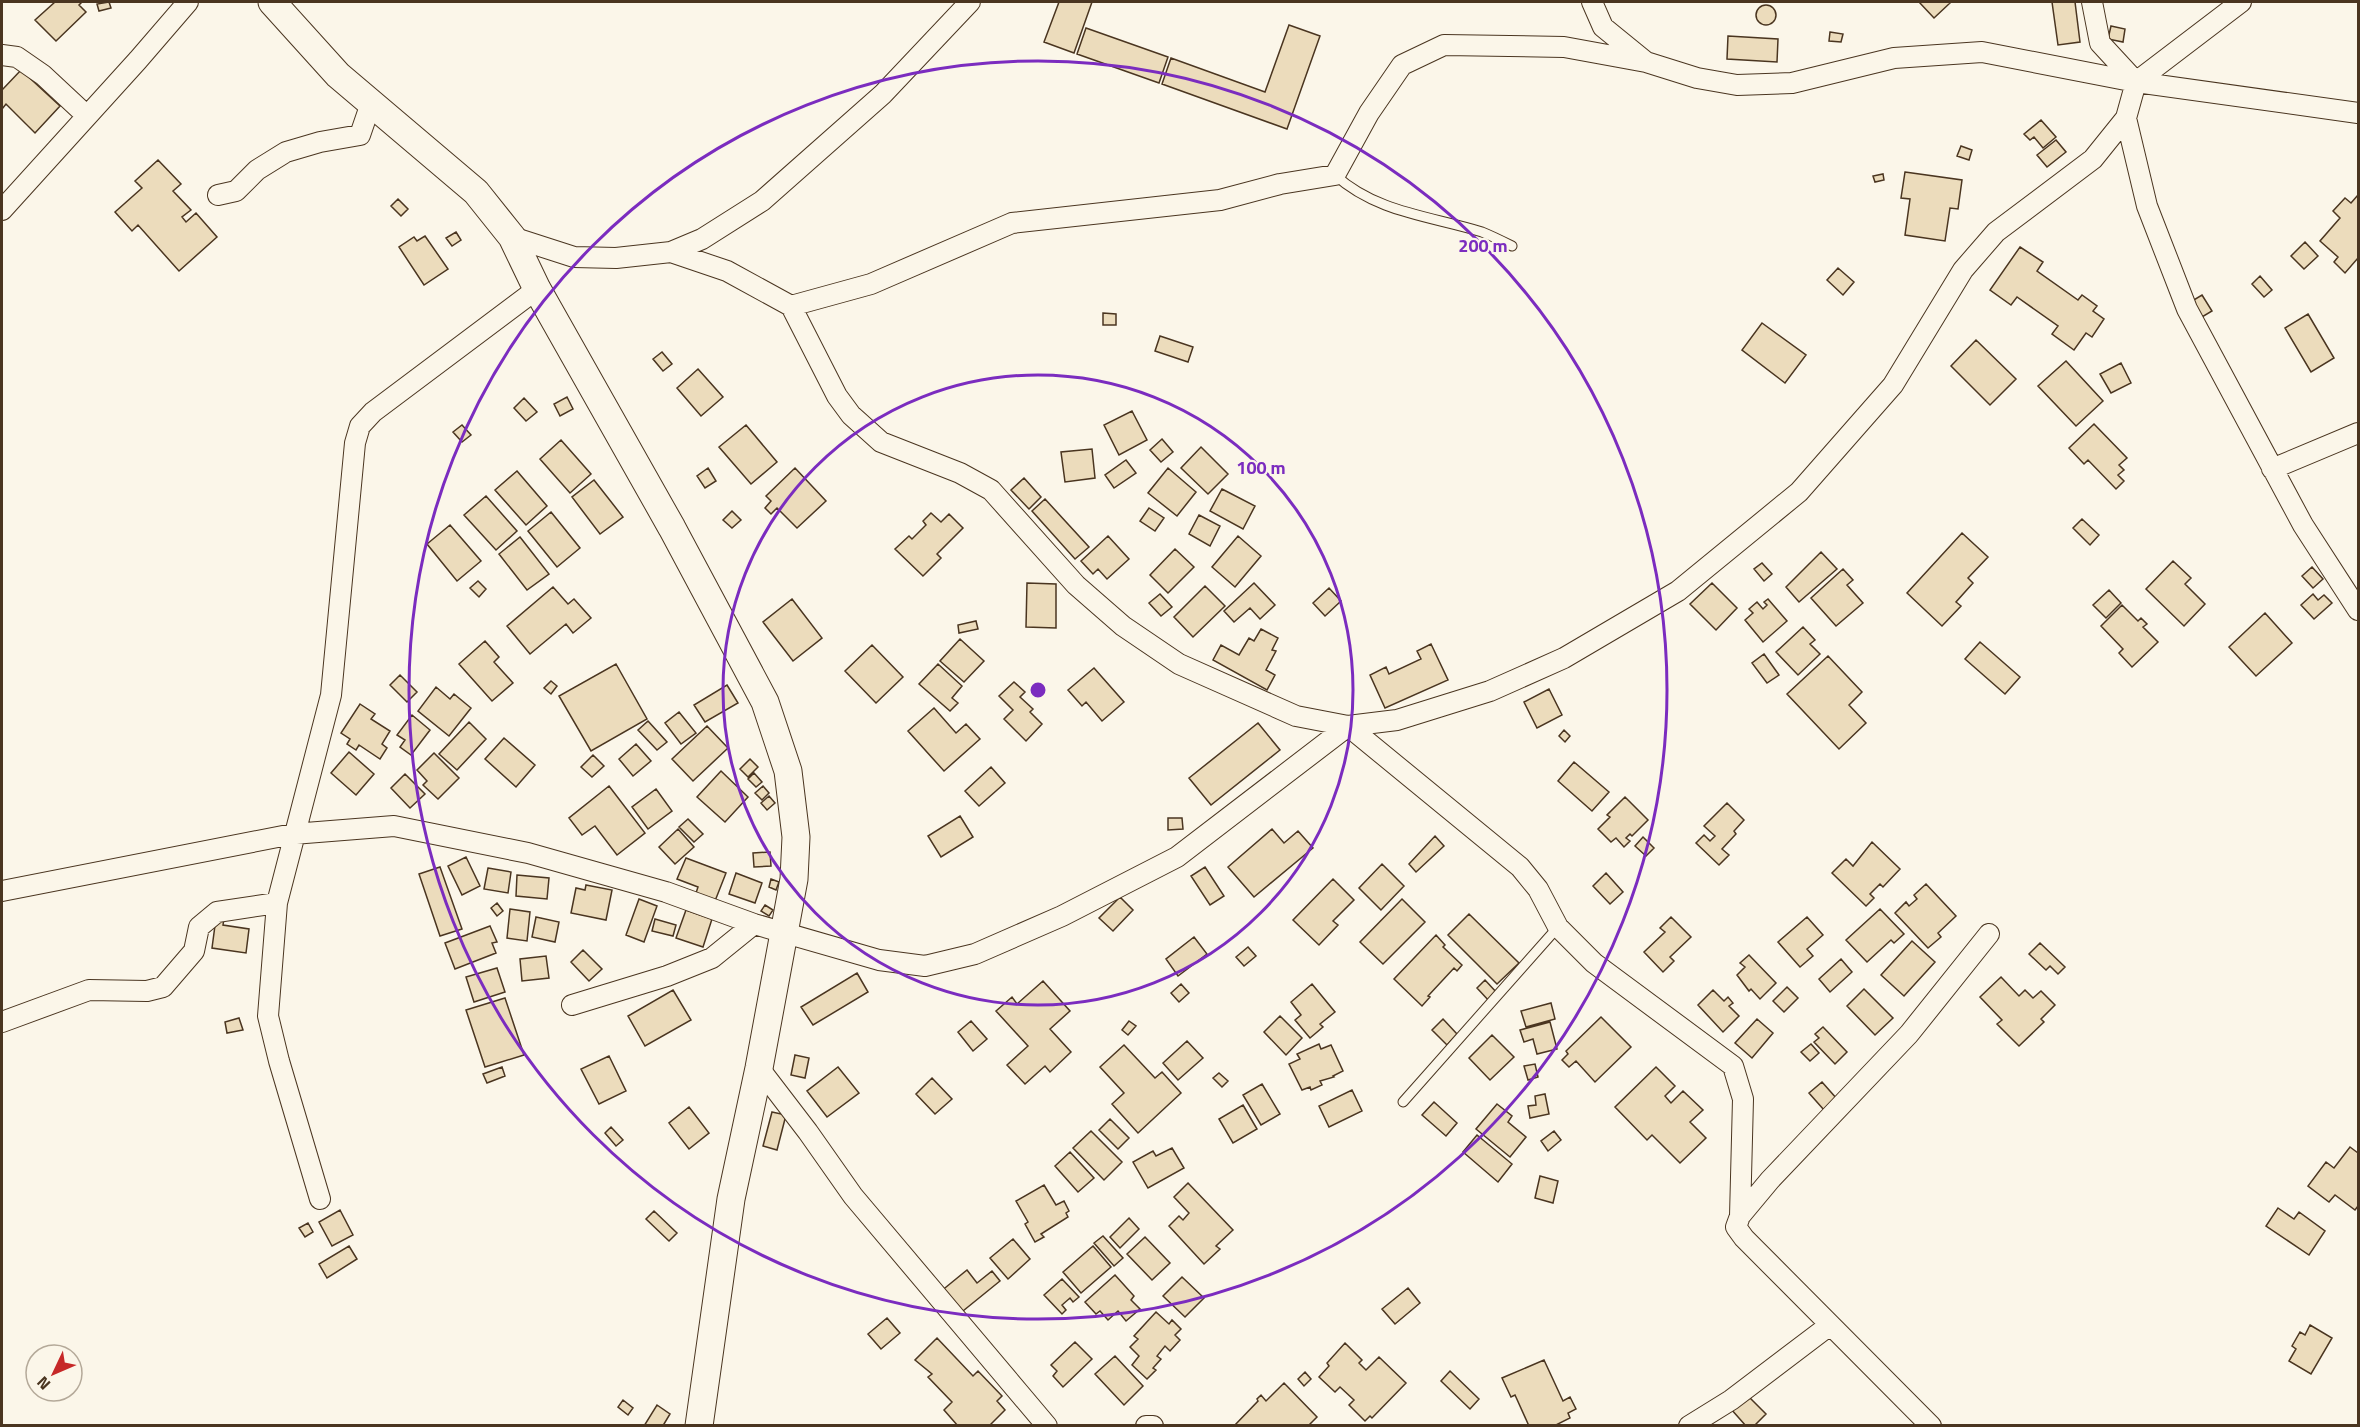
<svg xmlns="http://www.w3.org/2000/svg" width="2360" height="1427" font-family="'Titillium Web',sans-serif">
<rect width="100%" height="100%" fill="#fbf6e9"/>
<path fill="#ecdcbc" stroke="#4a3520" stroke-width="1.5" d="M55,2h27l-3,3 7,7 -30,29 -21,-21z
M109,2l2,6 -12,3 -2,-7z
M1059,2h33l-18,51 -30,-11z
M1919,2h29l2,1 -16,15z
M2052,2h23l5,40 -22,3z
M1756 15a10 10 0 1 1 20 0a10 10 0 1 1-20 0Z
M1289,25l31,11 -33,93 -125,-45 9,-26 94,34z
M2111,26l14,3 -2,13 -15,-3z
M1086,28l82,29 -9,26 -82,-29z
M1830,32l13,2 -2,8 -12,-1z
M1728,36l50,3 -1,23 -50,-3z
M21,70l39,36 -25,27 -29,-29 -4,5v-19z
M2041,120l15,17 -13,11 -9,-11 -4,3 -6,-6z
M2056,140l10,12 -19,15 -10,-12z
M1961,146l11,4 -3,10 -12,-4z
M158,160l23,24 -8,7 18,19 -9,7 4,5 10,-9 21,24 -38,34 -41,-46 -6,6 -17,-19 27,-24 -7,-7z
M1905,172l57,8 -4,29 -8,-1 -5,33 -40,-6 5,-36 -9,-1z
M1883,174l1,6 -9,2 -2,-6z
M2358,195v63l-13,15 -11,-11 4,-5 -18,-16 20,-23 -7,-7 12,-13 6,5z
M398,199l10,10 -7,7 -10,-10z
M456,232l5,8 -9,6 -6,-8z
M425,236l23,33 -24,16 -25,-38 15,-10 3,4z
M2305,242l13,14 -14,13 -13,-13z
M2020,247l23,15 -6,9 41,29 4,-5 15,11 -4,5 11,8 -12,18 -6,-4 -12,17 -22,-16 6,-8 -41,-29 -6,8 -21,-15z
M1838,268l16,14 -11,13 -16,-15z
M2260,276l12,14 -8,7 -12,-13z
M2202,295l10,16 -10,6 -10,-16z
M1103,313l13,1v11h-13z
M2308,314l26,44 -23,14 -26,-44z
M1762,323l44,32 -21,28 -43,-33z
M1160,336l33,11 -5,15 -33,-11z
M1976,340l40,39 -26,26 -39,-39z
M662,352l10,12 -9,7 -10,-12z
M2066,361l37,40 -27,25 -38,-40z
M2121,363l10,20 -20,10 -11,-19z
M698,369l25,28 -22,19 -24,-28z
M567,397l6,12 -13,7 -6,-12z
M524,398l13,14 -11,9 -12,-13z
M1132,411l15,29 -28,15 -15,-30z
M2094,424l33,34 -8,7 5,5 -6,5 6,6 -8,8 -28,-29 -4,4 -15,-16z
M462,425l9,10 -9,7 -9,-10z
M746,425l31,37 -26,22 -32,-37z
M1162,439l11,13 -12,10 -11,-12z
M561,440l30,34 -21,19 -30,-34z
M1201,447l27,27 -20,20 -27,-26z
M1092,449l3,29 -30,4 -4,-30z
M1126,460l10,13 -22,15 -9,-13z
M708,468l8,13 -11,7 -8,-12z
M795,468l31,33 -29,27 -20,-20 -6,6 -6,-6 6,-7 -5,-5z
M1168,468l28,24 -19,24 -29,-23z
M517,471l30,35 -21,19 -31,-35z
M1024,478l17,19 -12,12 -18,-19z
M594,480l29,37 -23,17 -28,-37z
M1222,489l33,17 -12,23 -33,-18z
M486,496l31,35 -21,19 -32,-35z
M1045,499l44,48 -14,12 -43,-48z
M1149,508l15,10 -9,13 -15,-10z
M732,511l9,9 -9,8 -9,-8z
M551,512l29,36 -23,19 -29,-36z
M931,513l10,9 8,-8 14,14 -26,26 4,4 -18,18 -28,-27 14,-13 3,3 14,-14 -3,-4z
M1199,515l21,11 -10,20 -21,-12z
M2082,519l17,16 -9,10 -17,-17z
M450,525l31,36 -24,20 -30,-37z
M1962,533l26,24 -20,21 5,5 -17,19 5,4 -19,20 -35,-33z
M1108,536l21,23 -22,20 -9,-10 -5,5 -12,-13z
M1238,536l23,20 -26,31 -23,-20z
M520,537l29,37 -22,16 -28,-36z
M1175,549l19,18 -26,26 -18,-18z
M1821,552l16,17 -38,33 -13,-15z
M2173,561l18,17 -6,6 20,20 -21,22 -38,-37z
M1762,563l10,11 -8,7 -10,-12z
M2312,567l11,12 -10,9 -11,-12z
M1843,569l10,11 -6,5 16,18 -27,23 -25,-28z
M478,581l8,8 -7,8 -9,-9z
M1027,583l29,1v44l-30,-1z
M1254,583l21,22 -15,14 -10,-11 -16,14 -10,-11z
M1712,583l25,25 -21,22 -26,-26z
M1205,586l20,20 -32,31 -19,-20z
M553,587l15,17 6,-5 17,19 -18,15 -7,-9 -36,30 -23,-28z
M1329,588l12,13 -16,15 -12,-13z
M2109,590l12,13 -15,15 -13,-13z
M1160,594l12,13 -11,9 -12,-13z
M2313,594l5,6 6,-5 8,8 -18,16 -13,-14z
M792,599l30,39 -29,23 -30,-39z
M1768,599l19,22 -24,21 -18,-22 8,-7 -4,-4 8,-7 6,7 4,-4 -3,-3z
M2122,605l16,16 3,-3 6,6 -4,3 15,15 -26,25 -13,-14 4,-4 -22,-23z
M2265,613l27,30 -36,33 -27,-29z
M976,621l2,8 -19,4 -1,-8z
M1803,627l12,13 -5,4 10,10 -22,21 -22,-23z
M1261,629l17,9 -6,12 4,1 -10,19 9,5 -8,15 -54,-30 8,-15 18,10 10,-17 5,3z
M960,639l24,22 -20,21 -24,-21z
M485,641l14,16 -5,5 19,21 -21,18 -33,-37z
M1980,642l40,35 -15,17 -40,-35z
M1431,644l17,36 -63,28 -15,-33 16,-8 3,7 32,-15 -4,-8z
M872,645l31,32 -27,26 -31,-32z
M1764,654l15,21 -12,8 -15,-20z
M1828,656l34,36 -13,13 17,18 -27,26 -52,-55z
M616,664l31,55 -56,32 -32,-55z
M938,664l24,22 -10,12 6,5 -8,8 -31,-27z
M1094,668l30,34 -22,19 -16,-19 -4,4 -14,-16z
M400,675l17,17 -10,10 -17,-17z
M551,681l6,5 -6,8 -7,-6z
M1014,682l11,10 -5,5 13,12 -3,3 12,12 -16,17 -22,-22 9,-9 -14,-14z
M727,685l11,18 -33,19 -11,-17z
M436,687l14,12 4,-5 17,14 -22,28 -31,-25z
M1549,689l13,26 -25,13 -13,-26z
M360,704l15,10 -4,5 19,12 -8,13 5,4 -7,11 -21,-14 -3,5 -9,-6 3,-5 -9,-6z
M934,708l22,25 10,-9 14,15 -36,32 -36,-40z
M679,712l17,21 -15,11 -16,-21z
M412,715l18,15 -19,25 -11,-8 5,-7 -8,-5z
M648,721l19,21 -10,8 -19,-20z
M469,722l17,17 -29,31 -18,-16z
M1258,723l22,27 -69,55 -22,-27z
M707,726l21,22 -35,33 -21,-22z
M1564,730l6,6 -5,6 -6,-6z
M504,738l31,27 -19,22 -31,-28z
M636,744l15,17 -18,15 -14,-17z
M349,752l25,22 -18,21 -25,-22z
M434,753l25,25 -21,21 -15,-14 4,-4 -10,-11z
M593,755l11,11 -12,11 -11,-10z
M750,759l8,8 -10,10 -8,-8z
M1574,762l35,30 -17,19 -34,-30z
M991,767l14,16 -26,23 -14,-15z
M721,771l27,26 -23,25 -28,-25z
M754,773l8,9 -6,5 -8,-8z
M405,774l20,20 -15,14 -19,-20z
M609,786l36,47 -28,22 -22,-29 -13,9 -13,-17z
M763,786l6,7 -7,7 -7,-7z
M656,789l16,22 -24,18 -16,-22z
M769,796l6,7 -8,7 -6,-7z
M1625,797l23,23 -16,16 -2,-2 -4,4 4,3 -6,6 -8,-9 -5,4 -13,-13 12,-12 -3,-2z
M1727,803l17,17 -10,11 2,3 -14,15 7,6 -10,10 -23,-22 8,-8 6,6 5,-5 -11,-10z
M960,816l13,21 -32,20 -13,-21z
M1168,818h14l1,11 -15,1z
M688,819l15,15 -9,8 -15,-15z
M678,829l16,18 -19,17 -16,-17z
M1272,829l12,14 14,-12 15,17 -59,49 -26,-30z
M1435,836l9,10 -28,26 -7,-8z
M1643,837l11,11 -8,8 -11,-10z
M1872,842l28,27 -17,18 -3,-3 -10,10 4,4 -8,8 -34,-33 14,-14 7,7z
M770,852l1,14 -17,1 -1,-14z
M466,857l14,29 -18,9 -14,-29z
M686,858l40,15 -11,28 -19,-8 2,-6 -21,-8z
M1382,864l22,22 -23,24 -22,-22z
M440,867l22,62 -22,7 -21,-62z
M1205,867l19,29 -14,9 -19,-29z
M488,868l23,4 -3,21 -24,-4z
M736,873l26,10 -7,20 -26,-9z
M1606,873l17,19 -13,12 -17,-18z
M517,875l32,3 -2,21 -31,-3z
M771,879l8,3 -3,8 -7,-3z
M1333,879l21,21 -21,21 5,4 -19,20 -26,-25z
M1926,884l30,32 -18,17 3,4 -13,11 -33,-35 11,-11 3,4 8,-7 -3,-4z
M586,885l26,5 -6,30 -35,-7 5,-25 9,2z
M1120,897l13,13 -20,21 -14,-13z
M639,899l18,7 -13,36 -18,-7z
M1402,899l23,23 -42,42 -23,-22z
M497,903l6,8 -6,5 -6,-8z
M765,905l8,5 -4,6 -8,-5z
M510,909l20,3 -3,29 -20,-3z
M1880,909l24,25 -10,9 -3,-3 -24,22 -21,-22z
M686,910l26,9 -9,28 -27,-9z
M1469,914l50,49 -22,21 -49,-49z
M536,917l23,5 -4,20 -23,-5z
M1671,917l20,20 -21,20 4,4 -11,11 -19,-20 21,-20 -5,-4z
M1807,917l16,18 -16,14 6,7 -13,11 -22,-25z
M216,918l8,1 -1,6 26,4 -3,24 -34,-5z
M655,919l21,6 -3,11 -21,-5z
M490,926l7,16 -5,1 4,10 -41,16 -10,-26z
M1436,935l9,10 -2,2 19,18 -5,6 -3,-3 -26,28 2,1 -8,9 -28,-27z
M1194,937l13,17 -29,22 -12,-17z
M1912,941l23,21 -31,34 -23,-21z
M2040,943l25,24 -7,7 -8,-8 -4,4 -17,-16z
M1248,947l8,9 -12,10 -8,-9z
M583,950l19,19 -13,12 -18,-19z
M1749,955l27,28 -16,16 -9,-10 -2,2 -12,-16 8,-8 -5,-4z
M546,956l3,22 -27,3 -2,-22z
M1841,959l11,13 -22,20 -11,-13z
M497,968l8,24 -31,10 -8,-25z
M857,973l11,19 -55,33 -12,-18z
M2001,977l18,19 6,-6 8,8 8,-7 14,14 -14,14 3,3 -25,24 -22,-22 5,-4 -22,-23z
M1485,980l13,14 -8,8 -13,-14z
M1043,981l27,30 -20,18 21,23 -21,20 -5,-6 -20,18 -18,-19 21,-19 -32,-35 16,-14 5,7z
M1181,984l8,9 -10,9 -8,-9z
M1312,984l23,28 -15,12 3,3 -13,11 -15,-18 6,-5 -10,-13z
M1787,987l11,11 -14,14 -11,-11z
M1864,989l29,29 -18,17 -28,-29z
M673,990l18,30 -46,26 -17,-30z
M1713,990l11,11 4,-4 5,6 -4,3 10,10 -16,16 -25,-27z
M505,998l19,57 -39,12 -19,-57z
M1551,1003l4,16 -29,8 -5,-16z
M1280,1016l22,22 -16,17 -22,-23z
M1601,1017l30,30 -36,35 -19,-21 -7,6 -7,-7 6,-6 -2,-3z
M239,1018l4,12 -16,3 -2,-11z
M1443,1019l14,15 -10,11 -15,-15z
M1757,1019l16,14 -21,25 -17,-15z
M971,1021l16,18 -14,12 -15,-19z
M1129,1021l7,5 -8,9 -6,-5z
M1550,1022l7,27 -20,5 -4,-15 -9,3 -4,-12z
M1823,1027l24,25 -12,12 -21,-22 5,-4 -4,-4z
M1492,1035l22,22 -24,23 -21,-22z
M1187,1041l16,17 -25,22 -15,-17z
M1319,1044l2,5 10,-4 12,26 -10,5 1,1 -14,4 2,4 -11,5 -1,-3 -8,3 -13,-26 11,-5 -3,-5z
M1811,1044l8,9 -9,8 -9,-9z
M1124,1045l31,33 7,-6 19,21 -43,40 -26,-29 12,-11 -24,-26z
M795,1055l14,3 -4,20 -14,-3z
M609,1056l17,35 -27,13 -18,-35z
M1535,1064l3,13 -10,3 -4,-14z
M502,1067l3,9 -18,7 -4,-9z
M838,1067l21,26 -32,24 -20,-26z
M1656,1067l19,19 -10,10 6,7 12,-12 20,19 -13,12 16,16 -26,25 -28,-28 -5,5 -32,-33z
M1219,1073l9,8 -6,6 -9,-9z
M932,1078l20,21 -17,15 -19,-20z
M1822,1082l15,17 -13,11 -15,-17z
M1262,1084l18,30 -19,11 -18,-30z
M1352,1090l10,21 -33,16 -10,-21z
M1545,1094l4,20 -19,4 -2,-12 8,-1 -1,-9z
M1434,1102l23,21 -11,13 -24,-21z
M1497,1104l15,12 -4,6 18,15 -16,20 -34,-28z
M1243,1105l14,24 -24,14 -14,-24z
M689,1107l20,26 -20,16 -20,-26z
M772,1112l14,3 -9,35 -14,-4z
M1110,1119l19,19 -11,11 -19,-19z
M611,1127l12,13 -7,6 -11,-13z
M1091,1131l31,31 -18,18 -31,-32z
M1554,1131l7,9 -13,11 -7,-10z
M1477,1135l35,29 -14,18 -35,-30z
M2350,1147l8,6v53l-3,4 -20,-15 -6,7 -21,-16 18,-24 8,6z
M1172,1148l12,20 -36,20 -15,-26 20,-11 3,5z
M1070,1152l24,26 -16,14 -23,-26z
M1540,1176l18,5 -5,22 -18,-5z
M1188,1183l45,47 -17,16 4,3 -16,15 -35,-38 10,-10 4,4 6,-7 -15,-16z
M1044,1185l12,20 8,-4 5,10 -3,2 2,4 -27,17 3,3 -9,5 -10,-18 3,-2 -12,-21z
M2278,1208l16,11 5,-7 26,19 -16,24 -43,-29z
M340,1210l13,25 -21,11 -13,-24z
M654,1211l23,22 -8,8 -23,-22z
M1129,1218l10,11 -19,19 -10,-11z
M308,1223l5,9 -8,5 -6,-9z
M1103,1236l20,22 -9,8 -20,-23z
M1145,1237l25,26 -18,17 -25,-26z
M1013,1239l17,20 -22,20 -18,-21z
M349,1246l8,13 -30,19 -8,-14z
M1093,1246l18,21 -30,26 -18,-21z
M967,1270l10,13 15,-12 8,10 -42,34 -18,-23z
M1115,1275l19,21 -3,4 9,9 -14,12 -8,-10 -10,9 -8,-9 -4,3 -11,-12z
M1182,1277l22,21 -19,19 -22,-21z
M1062,1279l17,18 -6,5 -3,-4 -8,7 4,5 -4,4 -18,-19z
M1408,1288l12,15 -25,21 -13,-15z
M1156,1312l13,12 3,-4 9,9 -6,6 5,5 -10,11 -5,-5 -8,10 4,3 -8,9 3,2 -9,9 -15,-14 7,-9 -9,-9 8,-8 -4,-3z
M887,1318l13,15 -19,16 -13,-15z
M2310,1325l22,13 -21,36 -22,-13 7,-12 -4,-3 8,-14 5,3z
M937,1338l36,38 5,-5 24,25 -5,5 8,9 -16,16h-31l-14,-16 8,-8 -24,-25 4,-3 -17,-14z
M1075,1342l17,17 -29,28 -10,-11 4,-5 -6,-6z
M1345,1343l17,17 -3,3 7,7 13,-13 27,26 -34,35 -2,-2 -5,5 -16,-16 5,-5 -14,-13 -5,5 -16,-15 10,-11 -2,-3z
M1115,1356l28,30 -19,19 -29,-31z
M1544,1360l19,41 7,-4 6,12 -8,4 2,5 -16,8h-25l-14,-31 -4,2 -9,-19z
M1450,1371l29,28 -9,10 -29,-28z
M1305,1372l6,7 -7,7 -6,-7z
M1284,1383l33,34 -9,9h-74l24,-25 -1,-2 4,-4 5,6z
M1746,1394l20,20 -12,12h-8l-15,-17z
M623,1400l10,8 -5,7 -10,-8z
M657,1405l13,9 -6,10 2,2h-22z"/>
<g fill="none" stroke-linecap="round" stroke-linejoin="round">
<g stroke="#4a3520" stroke-width="11">
<path id="lane" d="M1335,175c42,38 96,41 147,57 10,4 20,9 30,14
M1403,1102l155,-175"/>
</g>
<g stroke="#4a3520" stroke-width="22">
<path id="street" d="M1592,2l11,25 43,35 51,16 40,7 55,-2 102,-25 88,-6 154,30 222,31
M2092,2l8,41 36,39
M2,55l15,2 26,18 44,41
M2126,118l21,88 40,103 116,216 55,85
M218,195l18,-4 21,-21 29,-18 34,-10 40,-7 11,-32
M2,210l136,-150 50,-58
M512,237l62,20 42,1 55,-6 31,-13 60,-38 121,-107 87,-92
M671,252l56,19 64,35 46,90 14,19 30,27 79,31 31,17 85,95 47,41 56,38 117,52 52,10 172,141 18,22 20,38 36,36 139,103 10,33 -3,117 -4,11 8,11 187,188
M791,306l80,-22 141,-61 208,-23 60,-16 55,-9 34,-62 33,-48 42,-20 120,2 82,15
M2272,469l86,-36
M2,891l291,-57 101,-8 134,27 138,39 88,32 125,36 46,6 50,-12 87,-38 115,-59 171,-131 49,-6 93,-29 74,-33 114,-67 121,-99 94,-107 70,-115 33,-38 97,-73 33,-41 10,-36 105,-80
M572,1005l95,-29 45,-18 42,-34
M2,1022l87,-32 58,1 16,-4 31,-36 5,-24 18,-15 60,-9
M759,1068l49,64 45,64 194,230
M320,1199l-41,-138 -11,-45 9,-113 54,-208 24,-252 5,-17 13,-14 164,-123
M1740,1216l30,-36 139,-146 80,-100
M1146,1426h7
M1689,1426l42,-26 99,-75"/>
</g>
<g stroke="#4a3520" stroke-width="29">
<path id="secondary" d="M272,2l66,73 138,117 36,45 25,52 135,239 93,174 23,69 8,66 -2,42 -35,189 -28,131 -32,227"/>
</g>
<use href="#lane" stroke="#fbf6e9" stroke-width="9"/>
<use href="#street" stroke="#fbf6e9" stroke-width="20"/>
<use href="#secondary" stroke="#fbf6e9" stroke-width="27"/>
</g>
<g fill="none" stroke="#7b2cbf" stroke-width="3">
<circle cx="1038" cy="690" r="315"/>
<circle cx="1038" cy="690" r="629"/>
</g>
<circle cx="1038" cy="690" r="9" fill="#7b2cbf" stroke="#fbf6e9" stroke-width="3"/>
<g font-size="18" text-anchor="middle" font-weight="bold" fill="#7b2cbf" stroke="#fbf6e9" stroke-width="4.5" stroke-linejoin="round" paint-order="stroke">
<text x="1483" y="252">200 m</text>
<text x="1261" y="474">100 m</text>
</g>
<rect width="2360" height="1427" fill="none" stroke="#4a3520" stroke-width="6"/>
<g transform="translate(54 1373) rotate(226)"><circle r="28" fill="#fbf6e9" stroke="#b4a999" stroke-width="1.5"/>
<path d="M0-4.5L10 22L0 15L-10 22Z" fill="#c62828"/>
<text y="-9" font-size="16" font-weight="bold" text-anchor="middle" fill="#4a3520">N</text>
</g>
</svg>
